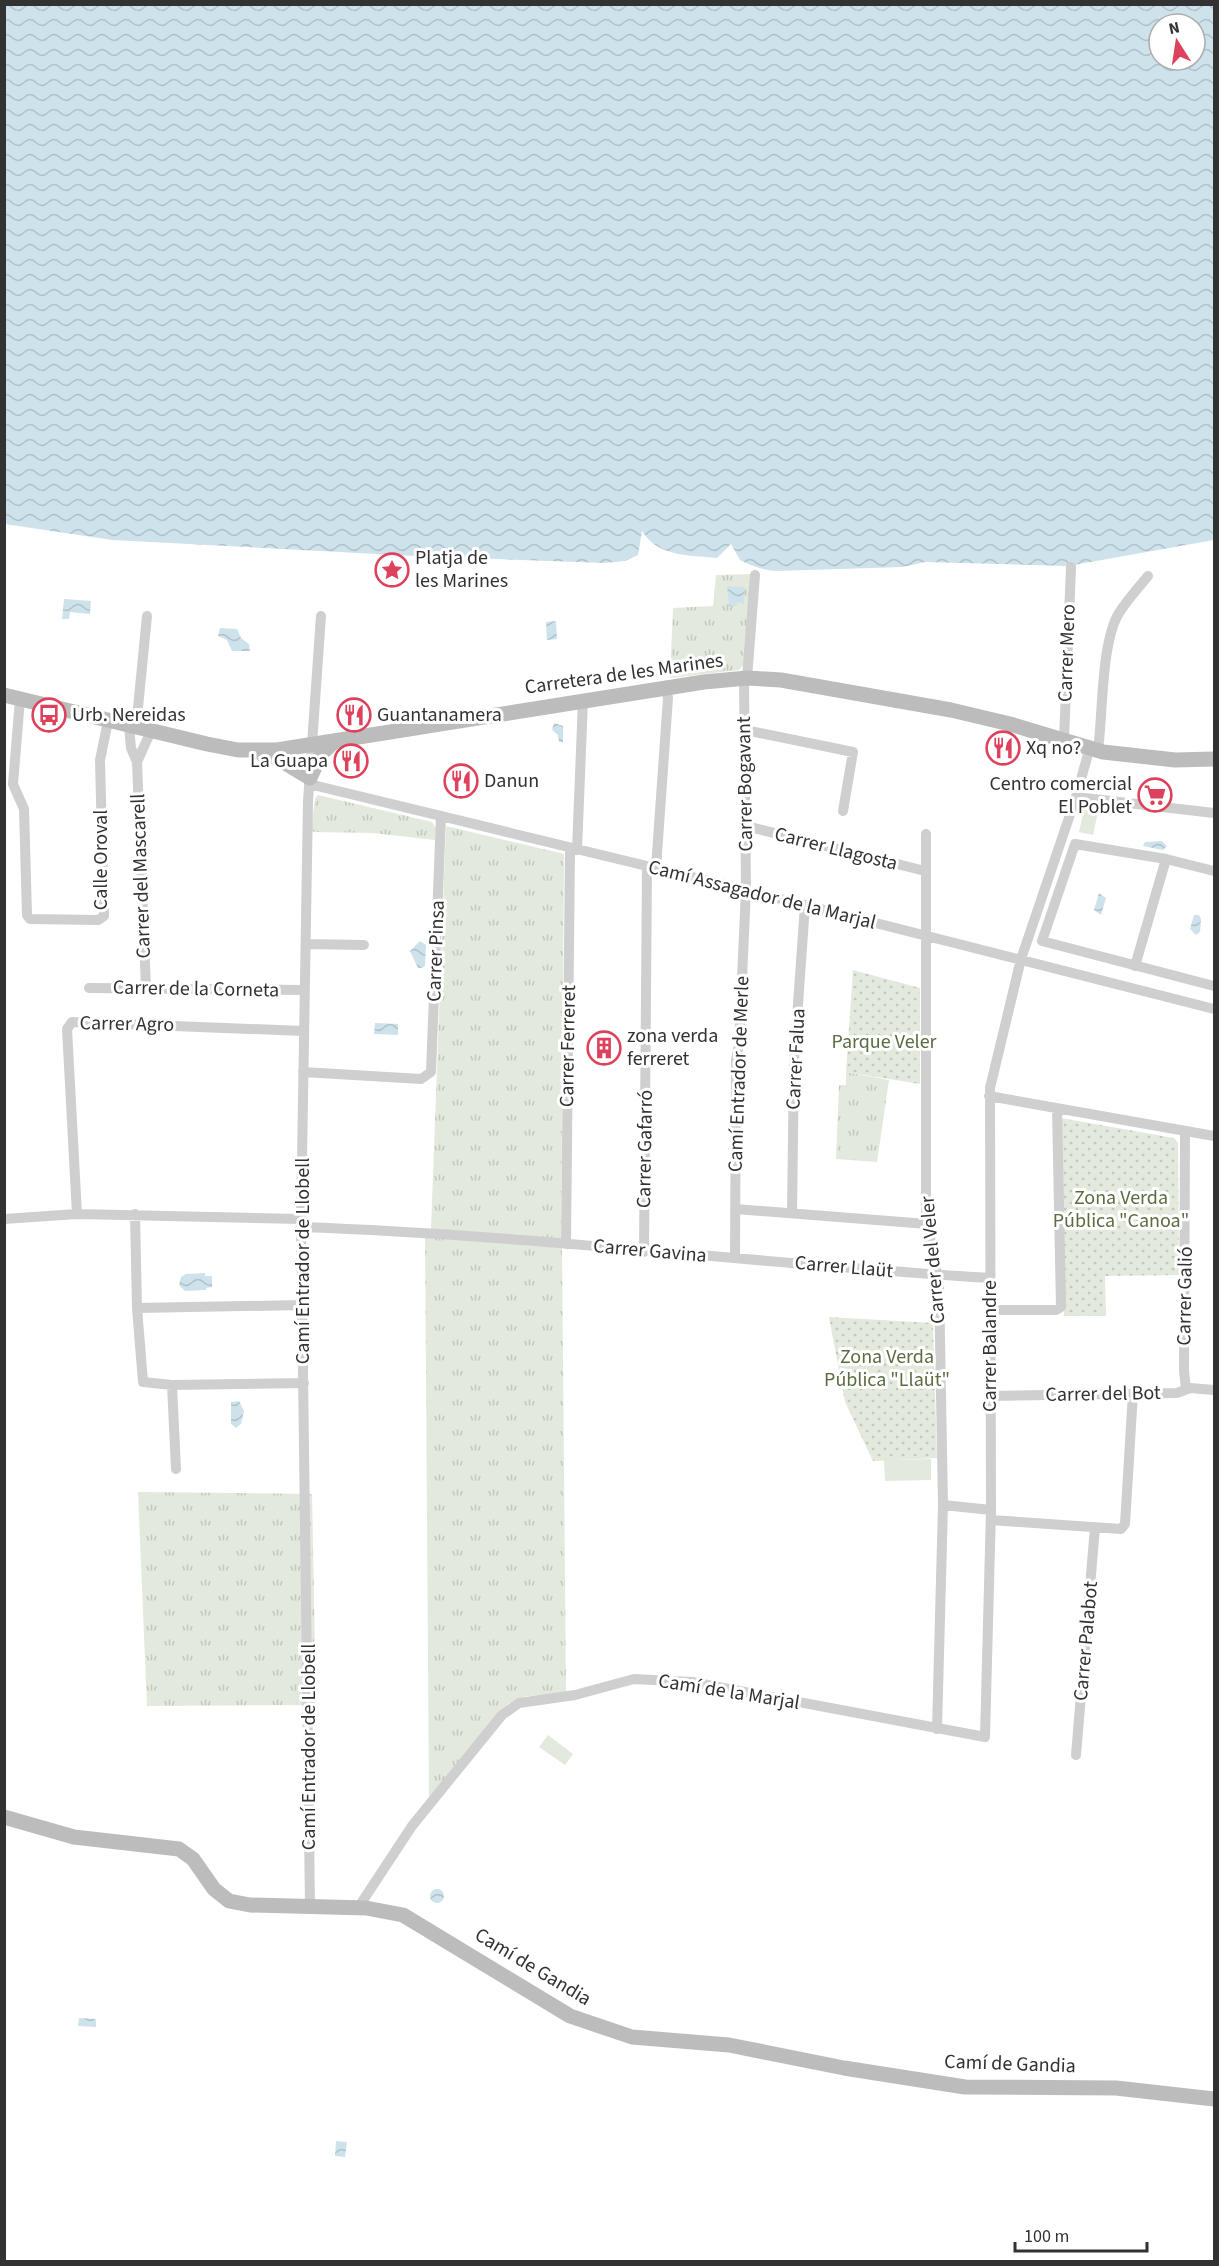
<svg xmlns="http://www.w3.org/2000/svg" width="1219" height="2266" font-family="'Source Sans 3',sans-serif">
<defs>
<pattern id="grass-tufts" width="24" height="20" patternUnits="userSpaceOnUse" patternTransform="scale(1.5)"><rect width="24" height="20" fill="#e3e9dc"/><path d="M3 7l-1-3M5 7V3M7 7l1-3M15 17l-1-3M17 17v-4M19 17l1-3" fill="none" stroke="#c3c8bd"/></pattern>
<pattern id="park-dots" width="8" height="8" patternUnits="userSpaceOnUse" patternTransform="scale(1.5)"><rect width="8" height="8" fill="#e3e9dc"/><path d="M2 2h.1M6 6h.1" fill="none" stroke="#c3c8bd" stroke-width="1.8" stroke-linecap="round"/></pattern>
<pattern id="water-waves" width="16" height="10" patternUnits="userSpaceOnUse" patternTransform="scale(1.5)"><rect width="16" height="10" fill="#cde2ea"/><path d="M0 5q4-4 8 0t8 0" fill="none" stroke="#b0c2c9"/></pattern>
</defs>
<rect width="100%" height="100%" fill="#fff"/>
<path fill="url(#grass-tufts)" d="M752,574l-6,88 -7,8 -69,8 3,-70 40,-2 3,-31z
M318,795l114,27 4,6 -1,12 -62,-7 -59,-1 -3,-2 4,-31z
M446,826l118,28 -3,386 -130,-11z
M846,1072l43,8 -12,82 -41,-3 3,-74h7z
M425,1234l137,14 4,446 -39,2 -19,8 -79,95z
M138,1492l174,2 4,211 -169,1z"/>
<path fill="url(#park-dots)" d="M853,970l67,18v96l-74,-12z
M1061,1118l113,20 4,5 1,132 -74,1 1,40h-42z
M829,1317l104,6 4,135 -64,3 -28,-59z"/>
<path fill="#e3e9dc" d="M1085,805l14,2 -6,28 -14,-3z
M931,1459v21l-46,1 -1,-21z
M548,1735l25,19 -8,11 -26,-18z"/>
<path fill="url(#water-waves)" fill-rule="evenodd" d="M4,5h1210v535l-146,26 -143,-4 -22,5 -127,4c-13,-1 -24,-5 -36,-11l-9,-16 -14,14c-28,-3 -59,-1 -75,-27l-4,24 -13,6 -20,2 -190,-7 -303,-16 -107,-16zM1159,24h36v36h-36z
M727,586l18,1 -1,17 -7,-2 -1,4h-7z
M64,599l27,2 -1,13 -20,-2 -1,7h-7z
M556,621l1,18 -10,1 -1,-18z
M220,628l17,1 4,9 8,6 1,7h-18l-5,-11 -9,-4z
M554,723l9,3v16h-4l-1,-7 -6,-5z
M1162,841l5,5 -4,4 -20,-4 2,-4z
M1099,893l7,5 -5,17 -7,-5z
M1194,915h5l2,4 -1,13 -4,3 -6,-6z
M420,941l6,4 -1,21 -3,2h-4l-8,-17z
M375,1023l23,1v11l-24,-1z
M205,1273v3h7v11l-6,1v2l-21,1 -6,-6 2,-8 5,-3z
M239,1401l5,10 -3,13 -5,4 -5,-4v-22z
M430 1896a7 7 0 1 1 14 0a7 7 0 1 1-14 0Z
M79,2018l17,1v8l-18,-1z
M336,2141l11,1 -2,15 -10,-1z"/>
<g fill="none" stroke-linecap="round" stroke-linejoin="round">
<path stroke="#cfcfcf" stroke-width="10" d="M747,678l8,-103
M20,699l-7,85 11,25 3,106 3,4 68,1 6,-4 -4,-156 8,-39
M129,726l2,22 6,14 9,227
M136,728l11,-112
M745,730l108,22 -10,59
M1064,739l7,-172
M1098,750c5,-36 3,-108 21,-137 8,-13 19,-25 29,-37
M137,762l14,-31
M309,784l437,106 468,119
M1076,797l138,16
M746,826l179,45
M926,834v383l13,67 4,221 -6,224
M577,850l6,-150
M656,868l12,-170 -2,-10
M1214,871l-48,-12 -91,-15 -33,97 172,45
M306,944l58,1
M1135,966l31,-107
M89,988l215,2
M303,1072l118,7 10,-7 10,-256
M989,1096l225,40
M1185,1131l-1,240 2,18
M735,1209l192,15
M792,1213l2,-152 11,-156
M77,1214l-10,-185 5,-7 231,9
M135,1214l2,94 6,74 29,3 132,-2
M4,1219l73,-5 224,5
M301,1227c230,8 459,37 689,51
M566,1244l4,-396
M644,1252l3,-386
M735,1257l1,-197 3,-15 7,-155 -2,-212
M137,1308l166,-3
M990,1310h66l5,-3 -4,-199
M172,1385l4,84
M990,1396l187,-3 13,-5 24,2
M943,1505l48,5
M991,1520l130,9 4,-5 8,-131
M1076,1755l19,-228
M310,1907l-9,-688 7,-418 13,-185
M358,1908l54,-82 90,-111 17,-12 56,-8 59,-16 58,3 293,55 6,-227 -1,-422 31,-129 55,-162 14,-50"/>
<path stroke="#bcbcbc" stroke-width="15" d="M4,695l203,49 31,6h39l427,-68 43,-4 34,2 170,30 59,14 93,28 72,8 39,-1
M262,754l15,4 33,20 11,-24 13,-12
M4,1817l70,20 105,12 14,10 21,30 15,12 21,4 116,3 37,7 167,101 62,21 97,8 115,23 121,19 151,1 98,11"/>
</g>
<defs>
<g id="sight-ring" transform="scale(1.725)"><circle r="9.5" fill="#fff" stroke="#dd415b" stroke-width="1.5"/><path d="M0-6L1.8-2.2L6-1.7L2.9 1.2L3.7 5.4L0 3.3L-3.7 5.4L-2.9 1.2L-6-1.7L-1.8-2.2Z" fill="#dd415b"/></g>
<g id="bus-ring" transform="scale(1.725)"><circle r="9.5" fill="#fff" stroke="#dd415b" stroke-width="1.5"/><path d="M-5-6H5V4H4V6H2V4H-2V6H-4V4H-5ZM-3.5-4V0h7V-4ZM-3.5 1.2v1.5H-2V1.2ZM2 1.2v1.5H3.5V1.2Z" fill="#dd415b"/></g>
<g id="restaurant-ring" transform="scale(1.725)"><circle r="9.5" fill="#fff" stroke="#dd415b" stroke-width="1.5"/><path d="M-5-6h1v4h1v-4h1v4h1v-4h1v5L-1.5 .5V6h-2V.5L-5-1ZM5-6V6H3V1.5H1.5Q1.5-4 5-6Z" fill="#dd415b"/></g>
<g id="supermarket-ring" transform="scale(1.725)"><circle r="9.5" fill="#fff" stroke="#dd415b" stroke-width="1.5"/><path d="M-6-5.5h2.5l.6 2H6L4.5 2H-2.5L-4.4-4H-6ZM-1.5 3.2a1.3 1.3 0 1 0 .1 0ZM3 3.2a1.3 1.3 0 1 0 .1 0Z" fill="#dd415b"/></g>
<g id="building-ring" transform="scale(1.725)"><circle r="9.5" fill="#fff" stroke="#dd415b" stroke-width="1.5"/><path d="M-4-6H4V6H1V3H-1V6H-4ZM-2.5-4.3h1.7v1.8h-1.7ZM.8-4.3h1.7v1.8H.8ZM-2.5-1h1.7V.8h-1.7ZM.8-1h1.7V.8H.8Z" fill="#dd415b"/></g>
</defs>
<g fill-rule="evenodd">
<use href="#sight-ring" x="392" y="570"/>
<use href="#bus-ring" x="49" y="715"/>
<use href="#restaurant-ring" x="354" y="715"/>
<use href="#restaurant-ring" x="1003" y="748"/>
<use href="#restaurant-ring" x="351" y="761"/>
<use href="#restaurant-ring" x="461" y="781"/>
<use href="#supermarket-ring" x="1155" y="795"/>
<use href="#building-ring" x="604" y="1048"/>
</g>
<g text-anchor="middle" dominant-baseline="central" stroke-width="6" stroke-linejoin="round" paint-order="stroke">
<g font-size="20" fill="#323232" stroke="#fff" text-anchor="start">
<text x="415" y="558">Platja de<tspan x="415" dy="23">les Marines</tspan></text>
<text x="72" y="715">Urb. Nereidas</text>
<text x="377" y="715">Guantanamera</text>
<text x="1026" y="748">Xq no?</text>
<text x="328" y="761" text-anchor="end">La Guapa</text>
<text x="484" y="781">Danun</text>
<text x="1132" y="784" text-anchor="end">Centro comercial<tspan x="1132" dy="23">El Poblet</tspan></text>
<text x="627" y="1036">zona verda<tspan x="627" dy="23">ferreret</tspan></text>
</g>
<g font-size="20" fill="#323232" stroke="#fff">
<text transform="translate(1067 653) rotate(-88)">Carrer Mero</text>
<text transform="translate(624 674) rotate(-8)">Carretera de les Marines</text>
<text transform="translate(745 784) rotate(-91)">Carrer Bogavant</text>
<text transform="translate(836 849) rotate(14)">Carrer Llagosta</text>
<text transform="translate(101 860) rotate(-90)">Calle Oroval</text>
<text transform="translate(141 876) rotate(-92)">Carrer del Mascarell</text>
<text transform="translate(762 895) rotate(14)">Camí Assagador de la Marjal</text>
<text transform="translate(436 951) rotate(-88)">Carrer Pinsa</text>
<text transform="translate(196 989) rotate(1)">Carrer de la Corneta</text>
<text transform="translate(127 1024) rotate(1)">Carrer Agro</text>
<text transform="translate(568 1046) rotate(-89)">Carrer Ferreret</text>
<text transform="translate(796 1059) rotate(-87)">Carrer Falua</text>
<text transform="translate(739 1074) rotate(-88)">Camí Entrador de Merle</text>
<text transform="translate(645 1149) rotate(-89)">Carrer Gafarró</text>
<text transform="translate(650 1251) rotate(5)">Carrer Gavina</text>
<text transform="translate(933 1260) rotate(-95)">Carrer del Veler</text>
<text transform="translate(303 1261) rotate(-90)">Camí Entrador de Llobell</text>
<text transform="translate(844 1267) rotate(5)">Carrer Llaüt</text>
<text transform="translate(1185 1296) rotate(-89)">Carrer Galió</text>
<text transform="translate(990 1346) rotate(-90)">Carrer Balandre</text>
<text transform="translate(1103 1394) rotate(-1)">Carrer del Bot</text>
<text transform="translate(1086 1641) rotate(-85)">Carrer Palabot</text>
<text transform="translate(729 1692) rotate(9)">Camí de la Marjal</text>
<text transform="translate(309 1747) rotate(-90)">Camí Entrador de Llobell</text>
<text transform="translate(533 1967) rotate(31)">Camí de Gandia</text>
<text transform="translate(1010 2064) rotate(2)">Camí de Gandia</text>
</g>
<g font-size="20" fill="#5a6d41" stroke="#fff">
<text x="884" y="1042">Parque Veler</text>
<text x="1121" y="1198">Zona Verda<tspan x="1121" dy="23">Pública "Canoa"</tspan></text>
<text x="887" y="1357">Zona Verda<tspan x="887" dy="23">Pública "Llaüt"</tspan></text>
</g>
</g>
<rect width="1219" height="2266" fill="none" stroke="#323232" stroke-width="12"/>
<g transform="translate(1177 42) rotate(348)"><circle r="28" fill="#ffffff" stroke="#adadad" stroke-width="1.5"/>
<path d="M0-4.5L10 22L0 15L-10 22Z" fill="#dd415b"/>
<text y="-9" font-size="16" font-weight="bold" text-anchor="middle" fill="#323232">N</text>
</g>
<path d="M1015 2242v9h132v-9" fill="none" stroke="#323232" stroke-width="3"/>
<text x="1024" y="2242" font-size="18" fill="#323232" stroke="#ffffff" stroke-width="4.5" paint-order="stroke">100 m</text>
</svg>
